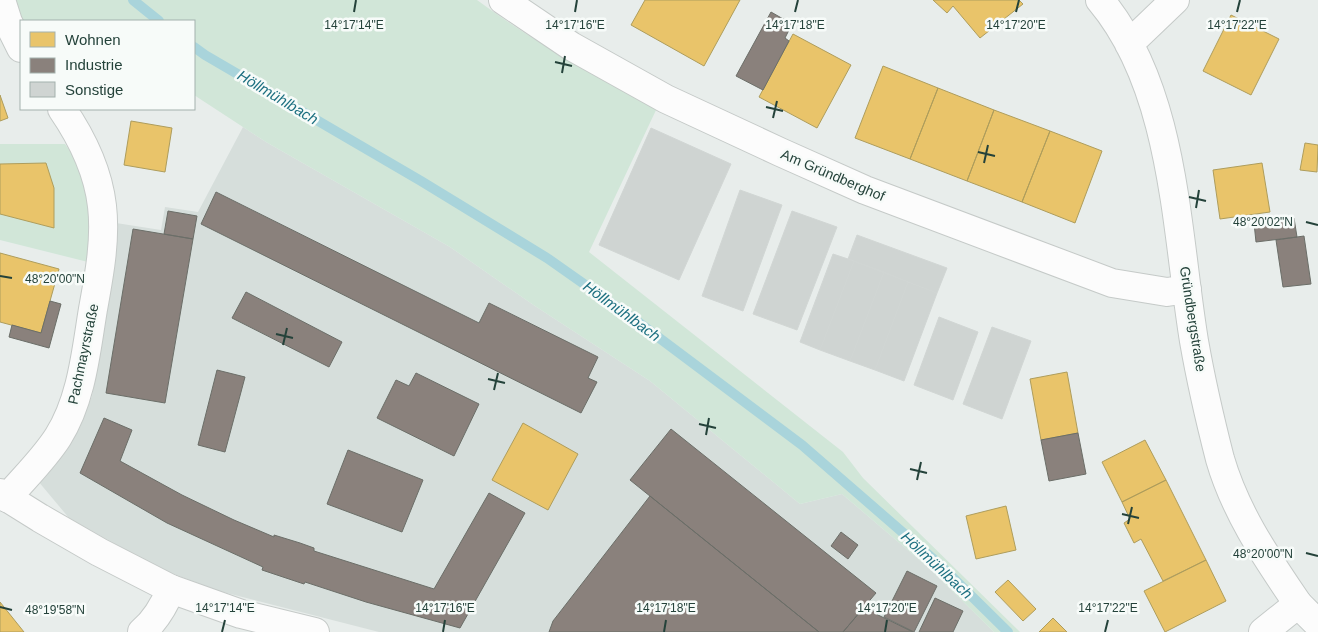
<svg xmlns="http://www.w3.org/2000/svg" width="1318" height="632" font-family="Arial,sans-serif">
<rect width="100%" height="100%" fill="#e8edeb"/>
<path fill="#d6dedb" d="M243,127l23,15 184,105 85,59 115,75 150,123 42,-10 88,75 64,63h-615l-160,-41 -61,-23 -89,-50 -31,-37 42,-54 12,-31 13,-72 10,-78 1,-23 45,7 4,-23 33,5z"/>
<path fill="#d1e6d8" d="M12,0h465c56,42 119,75 180,108l-68,144 254,200 20,26 157,154h-26l-64,-63 -88,-75 -42,10 -150,-123 -115,-75 -85,-59 -184,-105 -72,-47v-74h-173z
M0,144h65c5,7 11,15 15,23 15,29 12,64 8,95l-88,-22z"/>
<path fill="#e9c46a" stroke="#ae9d5c" d="M645,0h95l-36,66 -73,-41z
M933,0h86l4,4 -43,34 -27,-32 -6,7z
M1231,15l48,24 -28,56 -48,-24z
M793,34l58,31 -34,63 -58,-31z
M883,66l55,22 -28,71 -55,-21z
M938,88l56,22 -27,71 -57,-22z
M0,95l8,23 -8,3z
M994,110l56,21 -28,71 -55,-21z
M131,121l41,7 -7,44 -41,-7z
M1050,131l52,20 -27,72 -53,-21z
M1305,143l13,2 -1,27 -17,-2z
M46,163l8,25v40l-54,-14v-50z
M1262,163l8,49 -50,7 -7,-49z
M0,253l59,16 -18,64 -41,-11z
M1067,372l11,61 -37,7 -11,-61z
M523,423l55,31 -30,56 -56,-30z
M1145,440l21,40 -44,22 -20,-40z
M1166,480l40,80 -43,21 -22,-42 -7,4 -10,-20 6,-4 -8,-17z
M1006,506l10,44 -40,9 -10,-43z
M1206,560l20,41 -61,31 -21,-41z
M1008,580l28,29 -13,12 -28,-29z
M0,602l24,30h-24z
M1053,618l14,14h-28z"/>
<path fill="#8a817c" stroke="#6b6e68" d="M771,12l21,12 -7,14 4,3 -26,49 -27,-14z
M216,192l263,131 10,-20 109,54 -10,21 9,4 -16,31 -380,-189z
M168,211l29,5 -4,23 -29,-5z
M1294,218l3,19 -41,5 -2,-19z
M133,229l60,10 -28,164 -59,-10z
M1304,236l7,48 -28,3 -7,-47z
M246,292l96,50 -13,25 -97,-49z
M50,301l11,3 -12,44 -40,-11 3,-12 29,8z
M217,370l28,7 -20,75 -27,-7z
M416,373l63,31 -25,52 -77,-38 19,-38 13,6z
M104,418l28,12 -12,31 62,34 52,25 40,17v-2l26,8 14,5v3l120,38 55,-96 36,20 -65,115 -94,-26 -61,-20 -1,2 -42,-14 1,-3 -96,-44 -87,-50z
M671,429l205,164 -33,39h-24l-189,-152z
M1078,433l8,41 -37,7 -8,-41z
M348,450l75,30 -21,52 -75,-28z
M650,496l169,136h-270l4,-11z
M841,532l17,13 -10,14 -17,-13z
M907,571l30,15 -23,46 -30,-15z
M935,598l28,13 -10,21h-34z
M866,605l12,10 35,17h-70z"/>
<g fill="none" stroke-linecap="round" stroke-linejoin="round">
<path stroke="#a9d4db" stroke-width="10" d="M133,0l26,21
M194,47l11,8 216,126 126,77 91,64 164,123 137,119 69,68"/>
</g>
<path fill="#cfd4d2" stroke="#d1d6d4" d="M651,128l80,36 -52,116 -80,-35z
M740,190l42,15 -39,106 -41,-15z
M792,211l45,16 -40,103 -44,-16z
M857,235l90,33 -10,25 -89,-34z
M833,254l21,7 -34,89 -20,-8z
M854,261l30,11 -34,89 -30,-11z
M884,272l24,10 -33,88 -25,-9z
M908,282l29,11 -33,88 -29,-11z
M939,317l39,15 -25,68 -39,-15z
M992,327l39,14 -29,78 -39,-15z"/>
<g fill="none" stroke-linecap="round" stroke-linejoin="round">
<g stroke="#c5cac8" stroke-width="30">
<path id="minor" d="M1,0l7,22 13,26
M503,0l68,46 95,53 114,53 85,38 247,93 55,9 20,-3
M1100,0c75,89 76,231 94,341 7,40 16,79 26,118 16,55 47,99 78,145
M1129,44l46,-44
M7,498c17,-20 37,-39 51,-61 24,-38 28,-86 35,-128 6,-33 13,-69 9,-103 -4,-35 -20,-68 -40,-97
M142,632c14,-12 22,-26 29,-43"/>
</g>
<g stroke="#c5cac8" stroke-width="30">
<path id="tertiary" d="M0,493l40,25 59,34 72,37 70,25 74,18
M1263,632l35,-28 20,20"/>
</g>
<use href="#minor" stroke="#fcfcfc" stroke-width="28"/>
<use href="#tertiary" stroke="#fcfcfc" stroke-width="28"/>
</g>
<path fill="none" stroke="#24423a" stroke-width="2" d="M354,12l2,-12M575,12l2,-12M795,12l3,-12M1016,12l3,-12M1237,12l3,-12M555,62l17,4M562,73l3,-17M766,107l17,4M773,118l4,-17M978,152l17,4M984,163l4,-18M1189,197l17,4M1196,208l3,-18M1306,222l12,3M0,276l12,2M276,334l17,4M283,345l4,-17M488,379l17,4M494,390l4,-17M699,424l17,4M706,435l3,-17M910,469l17,4M917,480l4,-18M1122,514l17,4M1128,524l4,-17M1306,553l12,3M0,607l12,3M222,632l3,-12M443,632l2,-12M664,632l2,-12M885,632l2,-12M1105,632l3,-12"/>
<g text-anchor="middle" dominant-baseline="central" stroke-width="5" stroke-linejoin="round" paint-order="stroke">
<g font-size="14" fill="#24423a" stroke="#f7fbf9">
<text transform="translate(833 175) rotate(23)">Am Gründberghof</text>
<text transform="translate(1193 319) rotate(81)">Gründbergstraße</text>
<text transform="translate(83 354) rotate(-78)">Pachmayrstraße</text>
</g>
<g font-size="15" font-style="italic" fill="#1c6f80" stroke="#f7fbf9">
<text transform="translate(278 97) rotate(31)">Höllmühlbach</text>
<text transform="translate(622 311) rotate(36)">Höllmühlbach</text>
<text transform="translate(937 565) rotate(43)">Höllmühlbach</text>
</g>
</g>
<g font-size="12" text-anchor="middle" fill="#24423a" stroke="#f7fbf9" stroke-width="5" stroke-linejoin="round" paint-order="stroke">
<text x="354" y="29">14°17'14"E</text>
<text x="575" y="29">14°17'16"E</text>
<text x="795" y="29">14°17'18"E</text>
<text x="1016" y="29">14°17'20"E</text>
<text x="1237" y="29">14°17'22"E</text>
<text x="1263" y="226">48°20'02"N</text>
<text x="55" y="283">48°20'00"N</text>
<text x="1263" y="558">48°20'00"N</text>
<text x="225" y="612">14°17'14"E</text>
<text x="445" y="612">14°17'16"E</text>
<text x="666" y="612">14°17'18"E</text>
<text x="887" y="612">14°17'20"E</text>
<text x="1108" y="612">14°17'22"E</text>
<text x="55" y="614">48°19'58"N</text>
</g>
<rect x="20" y="20" width="175" height="90" fill="#f7fbf9" stroke="#a3b1ad"/>
<rect x="30" y="32" width="25" height="15" fill="#e9c46a" stroke="#a3b1ad"/>
<text x="65" y="45" font-size="15" fill="#24423a">Wohnen</text>
<rect x="30" y="58" width="25" height="15" fill="#8a817c" stroke="#a3b1ad"/>
<text x="65" y="70" font-size="15" fill="#24423a">Industrie</text>
<rect x="30" y="82" width="25" height="15" fill="#cfd4d2" stroke="#a3b1ad"/>
<text x="65" y="95" font-size="15" fill="#24423a">Sonstige</text>
</svg>
